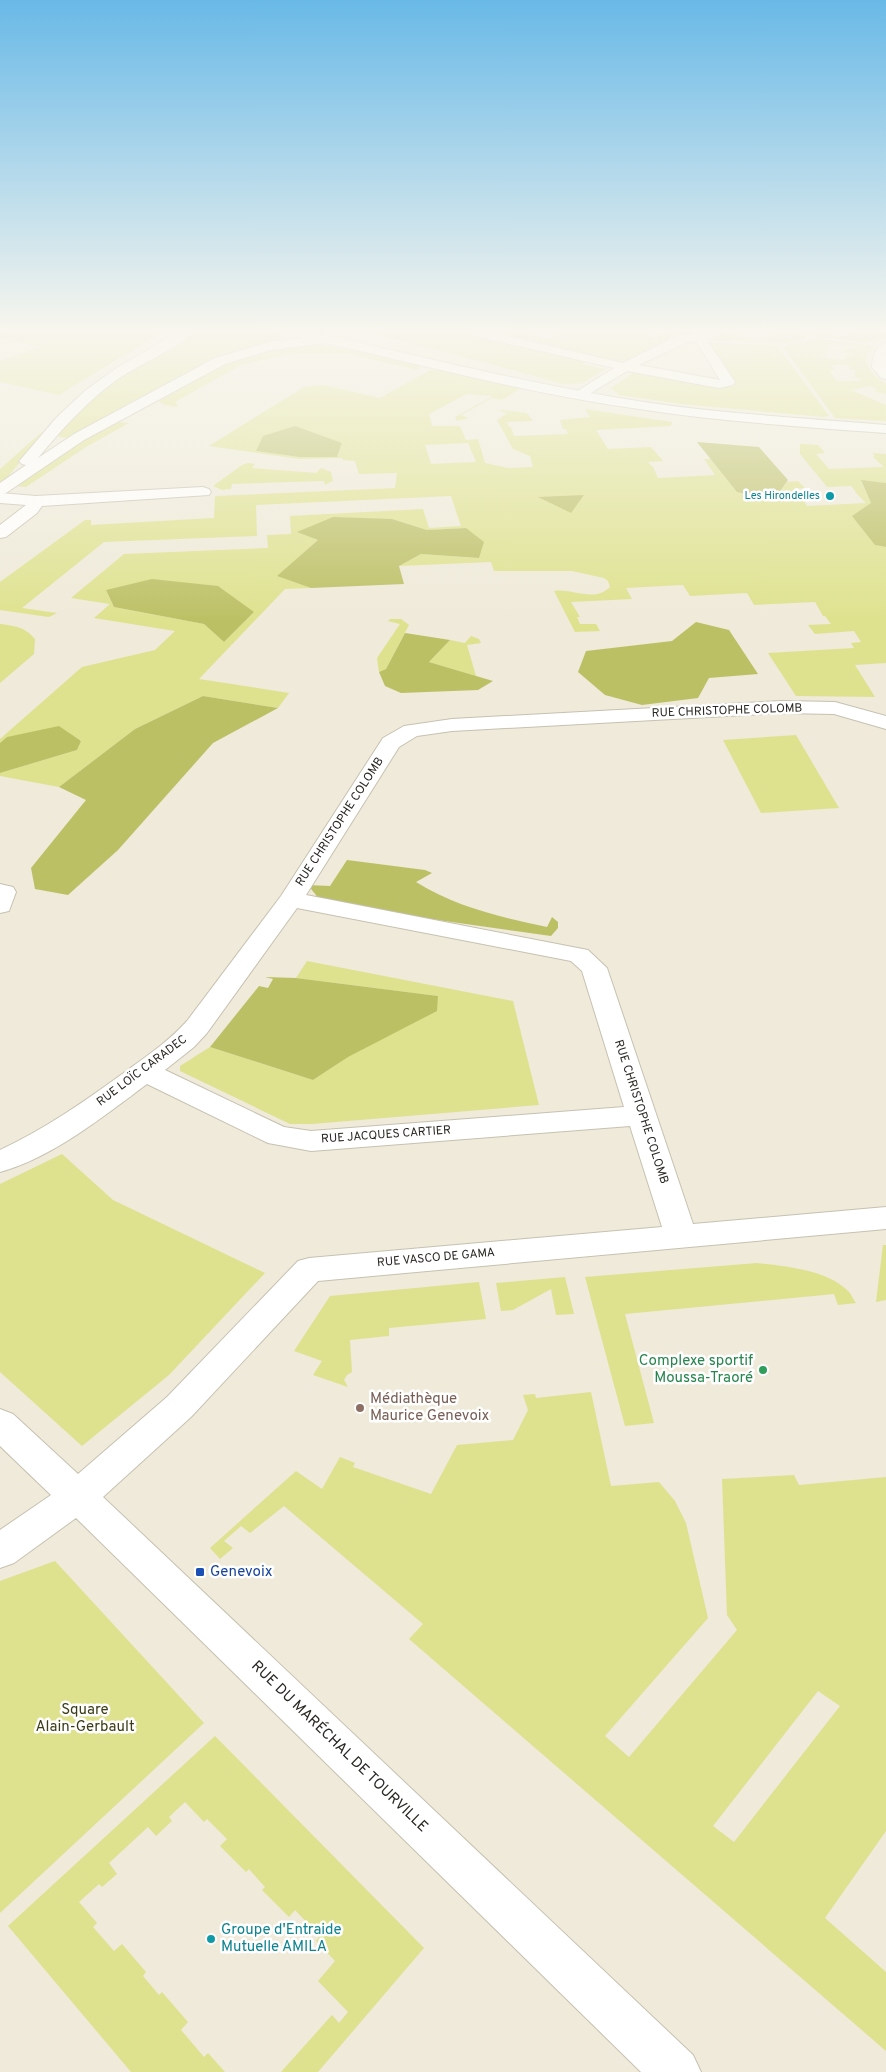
<svg xmlns="http://www.w3.org/2000/svg" width="886" height="2072" font-family="Overpass,sans-serif">
<rect width="100%" height="100%" fill="#efead9"/>
<path fill="#dee28e" fill-rule="evenodd" d="M12,332h150l-103,63 -59,-13v-21l41,-14 -41,-10v-3z
M198,332h75l11,4 -5,5 -57,17 -153,80 -10,-1c2,-28 112,-93 139,-105z
M369,332h98l120,29 -5,3 23,5 -22,14 -19,1z
M486,332h52l-8,2 17,5 11,-4 -11,-3h99l-4,2 13,3 11,-4 -5,-1h45c-8,3 -16,1 -23,4 -24,9 -46,25 -72,26z
M721,332h26l-9,4c10,2 23,4 32,-1l-16,-3h50l4,6 -23,5 -76,-3 -2,-2z
M808,332h23l-4,1 11,4 15,-4 -3,-1h36v6l-22,5 -53,-7z
M817,339l57,7 -8,9c0,14 9,22 20,29v10l-13,-3 5,-1 -7,-4 -20,4 35,15v16l-51,-3 -53,-72zM826,344l30,2v1l-12,3 -1,3 11,1 -1,2 -7,-1 -2,5 -19,-2 3,-12h-2zM832,365h16l3,5h3l2,3h-3l3,5h4l1,3h-24l-7,-10 4,-1z
M314,343l101,21 5,3 -3,3 -66,-16h-61l-49,11 -66,37 4,5 -15,-2 -7,-5 62,-35 52,-16z
M710,343l67,2 52,71 -5,1 -143,-13 -62,-9 -8,-7 22,-15h7l94,10z
M430,370h15l79,16 -22,14 -10,-2 -31,17 8,3 -12,3 -2,-4 38,-21 -26,-2 -38,20 3,12h28l6,14 12,-1 7,24 23,5 25,-1 -3,-11 -17,-7 -16,-29 10,-7 -8,-2 3,-1 25,3 6,8 -26,1 2,5h2l3,9 54,-2 -2,-5h-3l-3,-9 30,-3 -5,-8 87,13 -1,4 -75,4 12,19 43,-2 12,14 -15,1 5,5 5,11 57,-3 -11,-16h7l26,33 35,9 15,-19 11,-1 7,7 -11,1 6,5 7,12 59,-3 -11,-11h1l-5,-6 -24,1 -27,-33v-10l18,1 7,8 -9,1 13,15 55,-2 -11,-10 2,-1 -3,-3 14,1v29l-25,-2 10,22 4,42 11,2v116l-31,2 20,32 -79,-1 -28,-43 86,-5 -3,-5 10,-1 -7,-11 -39,3 -7,-9 23,-1 -6,-8h-2l-8,-14 -61,3 -7,-12 -57,3 -7,-11 -57,3 6,11 -61,3 9,15h-3l3,7h16l4,7 -25,1 -21,-41c18,-3 40,12 56,-4l-2,-6 -4,-3 -32,-7h-78l-3,-9 -92,4 22,-12 57,4 -12,-30 -39,2 -35,-11 -94,13 20,8 -40,36 33,12 -26,1 -86,90 90,14 -11,15 -75,-12 -68,33 -76,58 -59,-11v-3l77,-23 4,-10 -74,-3 -7,6v-4l82,-72 73,-17 20,-19 -81,-13 16,-14 -39,-6 53,-44 144,-6 -1,-13 24,-1 -1,-18 133,-7 6,19 32,-2 -10,-30 -195,9 1,31 -153,6 -82,66 35,5 -8,4 -49,-7v-28l85,-62h6v5l123,-7 1,-22 180,-8 2,-15 -38,1 -4,-13 -12,-1 -1,-2 -43,1 -90,-13 95,-59 19,-2 57,13zM342,443l-5,14h-38l-43,-6zM468,443l8,19 -45,2 -6,-19zM106,590l148,22 -30,30 -20,-18 -90,-17z
M118,422l11,1 -43,24 -60,40 -10,-1 58,-41z
M42,432h2l-36,45 -8,6v-14z
M248,463l7,1 -3,4 64,5 5,-5 10,4 2,9 -8,4 -1,-4 -92,3 -1,5 -9,1 -9,-4 29,-21z
M390,619h11l8,6 -23,44 -7,3 -2,-14 23,-34 -12,-3z
M0,624c15,2 25,3 35,15l-1,15 -34,29z
M471,636l8,3 2,4 -14,2 9,31 -47,-14 21,-22 15,3z
M796,735l43,73 -78,5 -38,-73z
M307,961l206,40 26,104 -227,19h-22l-110,-53v-5l30,-19 103,33 125,-84 -142,-18z
M62,1154l51,46 152,73 -96,102 -87,71 -82,-74v-188z
M883,1245h3v55l-10,2z
M757,1263c27,3 70,7 90,27 4,3 6,9 9,13l-18,2 -4,-11 -209,20 29,109 -29,3 -40,-149z
M565,1277l9,37 -18,1 -5,-26 -38,21 -12,1 -5,-28z
M479,1282l7,37 -97,9v8l-39,4 2,32 -5,3 -3,5 4,7 -35,-12 9,-14 -28,-10 36,-55z
M591,1392l20,94 48,-4 16,19 11,22 22,95 -103,118 24,21 108,-127 -10,-15 -5,-136 72,-4 5,10 87,-8v354l-61,87 61,54v79l-477,-412 14,-15 -139,-118 -34,27 -9,-7 -17,15 9,7 -13,11 -10,-11 86,-77 26,18 18,-32 15,6 -2,4 78,27 26,-49 56,-5 15,-30 -5,-15 12,-1 1,4zM818,1691l22,15 -106,136 -21,-16z
M55,1561l149,162 -204,190v-332z
M215,1736l209,212 -106,124h-37l51,-57 7,8 9,-11 -30,-31 17,-20 -19,-20 4,-5 -25,-26 -6,7 -27,-27 3,-3 -16,-18 -3,3 -26,-26 7,-7 -20,-20 -3,3 -19,-20 -16,15 3,4 -16,15 -8,-9 -39,36 8,11 -15,13 -3,-3 -20,18 18,21 -4,4 21,24 8,-7 24,28 -3,4 16,19 3,-3 26,30 -7,8 23,27 4,-4 17,19h-94l-123,-146z"/>
<path fill="#bcc064" d="M295,426l47,17 -5,14h-38l-43,-6 7,-15z
M697,442l62,5 29,33 -15,21 -36,-9z
M861,480l25,3v64l-11,-2 -23,-29 19,-13z
M584,495l-13,18 -33,-16z
M333,517l59,2 35,11 39,-2 18,14 -5,16 -58,-4 -22,12 5,18 -93,4 -34,-12 41,-36 -21,-8z
M152,579l66,7 36,26 -30,30 -20,-18 -90,-17 -8,-17z
M696,622l33,8 29,44 -49,4 -11,20 -56,7 -37,-10 -27,-23 8,-21 86,-10z
M405,633l45,7 -21,22 64,19 -15,9 -77,3 -16,-7 -6,-14 7,-3z
M203,696l75,12 -65,35 -95,107 -50,45 -33,-6 -4,-21 55,-68 -27,-13 76,-58z
M59,726l22,15 -4,9 -77,23v-30l7,-6z
M347,860l78,10 7,3 -16,9c40,25 84,35 131,45l5,-10 6,5v6l-7,8 -163,-23 -69,-14 -11,-14 22,1z
M265,977l31,1 142,18 -1,15 -89,46 -35,23 -103,-33 49,-61 9,2 5,-9z"/>
<g fill="none" stroke-linecap="round" stroke-linejoin="round">
<g stroke="#c6c1b1" stroke-width="2">
<path id="minor" d="M469,332h20l134,31 56,-28 42,-3 -2,3 -9,3 -2,4 27,40 -2,3 -14,3 -92,-17 -46,28 -7,-4 2,-3 38,-24 -143,-33zM696,341l24,39 -81,-15 48,-23z
M886,343v36l-5,-1 -9,-11c1,-10 2,-21 14,-24z
M203,487l6,2 2,3 -2,3 -167,11 -5,7 -31,24 -6,1v-13l26,-20 -26,-2v-10l36,3z
M782,701l53,1 51,14v13l-52,-15 -52,-1 -330,18 -35,5 -18,11 -93,148 282,55 19,18 86,256 193,-17v22l-568,52 -127,136 -88,80 590,558 8,17h-60l-565,-554 -62,45 -14,5v-38l51,-35 -51,-49v-37l13,5 65,60 89,-77 131,-136 11,-3 353,-31 -32,-101 -319,25 -43,-8 -121,-59c-43,32 -95,74 -147,88v-22c45,-21 85,-49 125,-78 22,-16 44,-31 62,-51l94,-125 102,-158 21,-12 48,-7zM297,908l274,53 11,10 42,136 -313,24 -27,-4 -119,-57 29,-23 13,-14z
M0,884l13,3 3,5 -7,19 -9,2z"/>
</g>
<g stroke="#c6c1b1" stroke-width="2">
<path id="tertiary" d="M179,332h14c-11,14 -57,34 -75,47 -31,22 -56,50 -80,79l36,-24 141,-76 55,-16 57,-7 6,4 -6,4 -56,7 -46,14 -141,76 -78,53 -6,2v-12l26,-18 -4,-1 -3,-3 3,-3 35,-41 29,-27 32,-23z"/>
</g>
<g stroke="#c6c1b1" stroke-width="2">
<path id="secondary" d="M289,332h21c111,24 222,53 334,70 80,12 161,16 242,23v8c-80,-6 -161,-11 -240,-23 -118,-16 -235,-48 -351,-74z"/>
</g>
<use href="#minor" fill="#fff" fill-rule="evenodd"/>
<use href="#tertiary" fill="#fff" fill-rule="evenodd"/>
<use href="#secondary" fill="#fff" fill-rule="evenodd"/>
</g>
<linearGradient id="sky" x2="0" y2="1"><stop stop-color="#69b9e7"/><stop offset="0.53" stop-color="#f8f6ee"/><stop offset="1" stop-color="#f8f6ee" stop-opacity="0"/></linearGradient>
<rect width="886" height="622" fill="url(#sky)"/>
<g fill="#0f9aa8" stroke="#fff" stroke-width="2">
<circle cx="830" cy="496" r="5"/>
<circle cx="211" cy="1939" r="5"/>
</g>
<circle fill="#2e9e5b" stroke="#fff" stroke-width="2" cx="763" cy="1370" r="5"/>
<circle fill="#8d6e63" stroke="#fff" stroke-width="2" cx="360" cy="1408" r="5"/>
<rect fill="#1a4fb4" stroke="#fff" stroke-width="2" x="195" y="1567" width="10" height="10" rx="2.5"/>
<g text-anchor="middle" dominant-baseline="central" stroke-width="5" stroke-linejoin="round" paint-order="stroke">
<g font-size="11" fill="#0d838f" stroke="#fff" text-anchor="end">
<text x="820" y="496">Les Hirondelles</text>
</g>
<g font-size="12" fill="#292721" stroke="#fff">
<text transform="translate(727 711) rotate(-2)">RUE CHRISTOPHE COLOMB</text>
<text transform="translate(340 822) rotate(-57)">RUE CHRISTOPHE COLOMB</text>
<text transform="translate(142 1071) rotate(-37)">RUE LOÏC CARADEC</text>
<text transform="translate(641 1112) rotate(72)">RUE CHRISTOPHE COLOMB</text>
<text transform="translate(386 1135) rotate(-4)">RUE JACQUES CARTIER</text>
<text transform="translate(436 1258) rotate(-5)">RUE VASCO DE GAMA</text>
</g>
<g font-size="15" fill="#27864d" stroke="#fff" text-anchor="end">
<text x="753" y="1361">Complexe sportif<tspan x="753" dy="17">Moussa-Traoré</tspan></text>
</g>
<g font-size="15" fill="#785e54" stroke="#fff" text-anchor="start">
<text x="370" y="1399">Médiathèque<tspan x="370" dy="17">Maurice Genevoix</tspan></text>
</g>
<g font-size="15" fill="#164399" stroke="#fff" text-anchor="start">
<text x="210" y="1572">Genevoix</text>
</g>
<g font-size="15" fill="#3b3c15" stroke="#fff">
<text x="85" y="1710">Square<tspan x="85" dy="17">Alain-Gerbault</tspan></text>
</g>
<g font-size="15" fill="#292721" stroke="#fff">
<text transform="translate(339 1747) rotate(44)">RUE DU MARÉCHAL DE TOURVILLE</text>
</g>
<g font-size="15" fill="#0d838f" stroke="#fff" text-anchor="start">
<text x="221" y="1930">Groupe d'Entraide<tspan x="221" dy="17">Mutuelle AMILA</tspan></text>
</g>
</g>
</svg>
